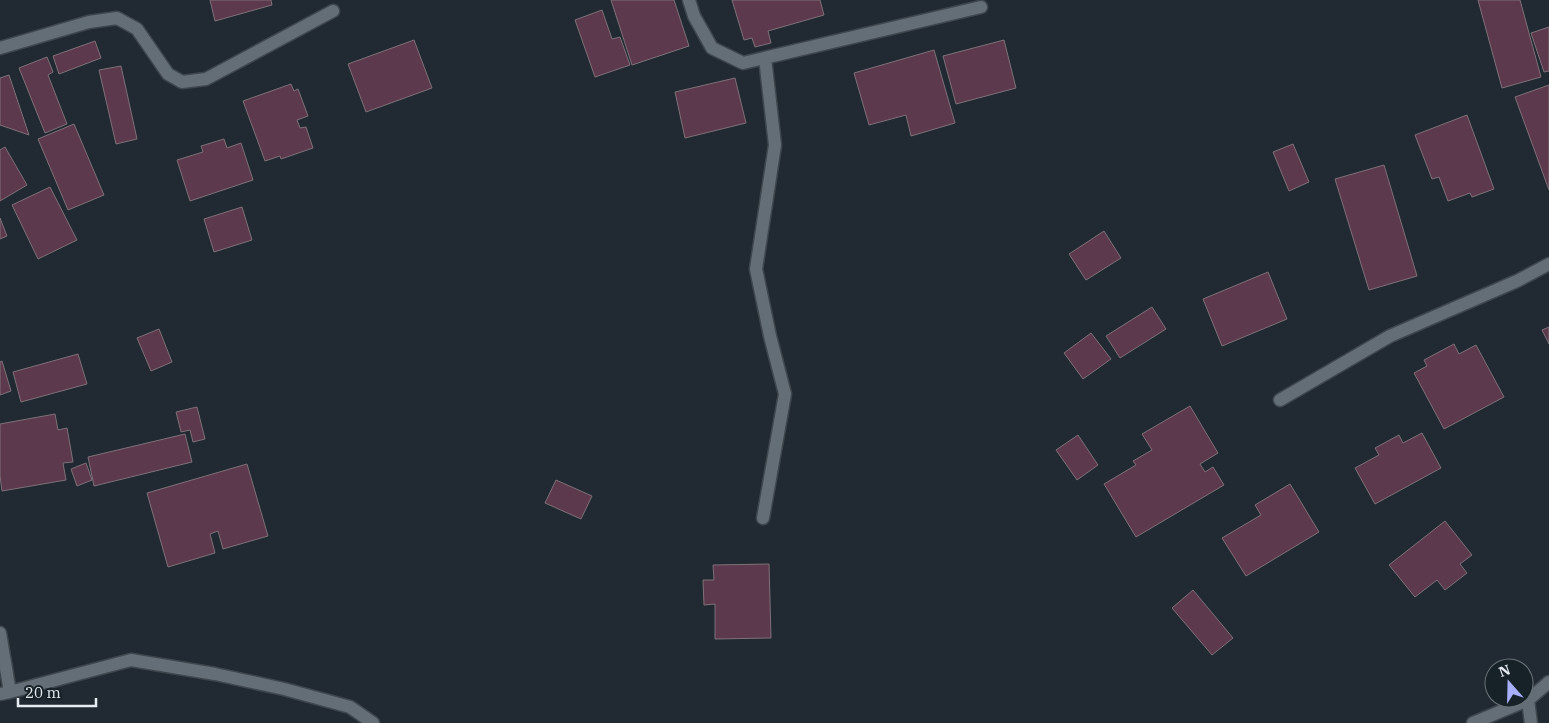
<svg xmlns="http://www.w3.org/2000/svg" width="1549" height="723" font-family="'IBM Plex Serif',serif">
<rect width="100%" height="100%" fill="#212a32"/>
<path fill="#5d394e" stroke="#7e7178" d="M210,0h61l1,5 -57,16z
M611,0h63l15,46 -57,19z
M732,0h88l4,15 -56,16 3,12 -16,4 -3,-9 -8,2z
M1478,0h42l21,77 -39,11z
M602,10l10,29 8,-2 10,28 -35,12 -20,-57z
M1549,27v44l-5,1 -13,-39z
M414,40l18,48 -66,24 -18,-48z
M1004,40l12,48 -60,16 -13,-48z
M95,41l6,17 -42,16 -6,-18z
M934,50l21,73 -44,13 -5,-21 -37,10 -15,-52z
M47,57l6,15 -5,3 19,49 -22,9 -26,-65z
M121,66l16,73 -21,5 -17,-74z
M9,75l20,60 -29,-10v-47z
M735,78l11,45 -61,15 -10,-46z
M291,84l3,7 4,-2 10,27 -11,4 3,8 6,-1 7,21 -32,11 -1,-3 -15,5 -22,-60z
M1549,85v105l-34,-93z
M1467,115l27,74 -22,8 -2,-4 -22,8 -9,-24 -7,2 -17,-44z
M74,124l30,71 -36,15 -30,-71z
M224,139l3,9 14,-5 12,37 -63,21 -13,-41 26,-8 -2,-6z
M1293,144l16,38 -20,9 -16,-39z
M5,147l22,38 -27,16v-51z
M1384,165l33,111 -48,14 -34,-111z
M50,187l27,53 -39,19 -26,-54z
M242,207l10,33 -38,12 -10,-33z
M0,218l7,18 -7,3z
M1104,231l17,27 -35,22 -17,-26z
M1268,272l19,47 -65,27 -19,-47z
M1152,307l14,22 -46,29 -14,-22z
M1549,327v17l-7,-14z
M159,329l13,33 -21,9 -14,-33z
M1091,333l20,26 -28,20 -19,-26z
M1454,344l5,10 17,-9 28,52 -60,32 -30,-56 13,-7 -3,-6z
M78,354l9,30 -66,18 -8,-30z
M2,361l9,30 -11,4v-33z
M1190,406l28,47 -18,11 5,8 8,-5 11,18 -88,52 -32,-53 32,-19 -3,-4 19,-11 -10,-16z
M197,407l8,32 -12,3 -3,-12 -9,2 -5,-20z
M55,414l3,16 9,-2 6,34 -10,1 3,17 -64,11 -2,-15v-52z
M1422,433l19,35 -66,36 -20,-36 24,-13 -4,-7 24,-13 4,8z
M185,434l7,28 -98,24 -6,-29z
M1078,435l20,30 -21,15 -21,-30z
M86,463l6,17 -15,6 -6,-17z
M247,464l21,72 -45,13 -5,-18 -8,3 5,19 -47,14 -21,-74z
M556,480l36,16 -11,23 -36,-16z
M1290,484l29,48 -73,44 -24,-38 39,-23 -6,-10z
M1445,521l27,34 -12,9 7,9 -22,17 -8,-10 -22,17 -26,-32z
M769,564l2,74 -56,1v-35l-11,1 -1,-25h11l-1,-15z
M1193,590l40,48 -21,17 -40,-47z"/>
<g fill="none" stroke-linecap="round" stroke-linejoin="round">
<g stroke="#3f474e" stroke-width="15">
<path id="minor" d="M689,0l5,16 18,32 31,15 238,-56
M0,48l89,-26 28,-4 20,11 31,45 14,8 24,-3 127,-68
M1280,400l110,-64 127,-55 32,-17
M763,518l22,-124 -15,-58 -14,-67 19,-124 -10,-87
M0,633l10,59 -10,2
M10,692l121,-32 84,14 69,15 66,18 23,16
M1473,723l55,-23
M1531,723l-3,-23 21,-18"/>
</g>
<use href="#minor" stroke="#636e77" stroke-width="12"/>
</g>
<g transform="translate(1509 683) rotate(340)"><circle r="24" fill="#172128" stroke="#6a7379"/>
<path d="M0-4L9 19L0 12L-9 19Z" fill="#a8b0fc"/>
<text y="-8" font-size="14" font-weight="bold" text-anchor="middle" fill="#e6edf2">N</text>
</g>
<path d="M18 698v8h78v-8" fill="none" stroke="#e6edf2" stroke-width="2.5"/>
<text x="25" y="698" font-size="15" fill="#e6edf2" stroke="#172128" stroke-width="4" paint-order="stroke">20 m</text>
</svg>
